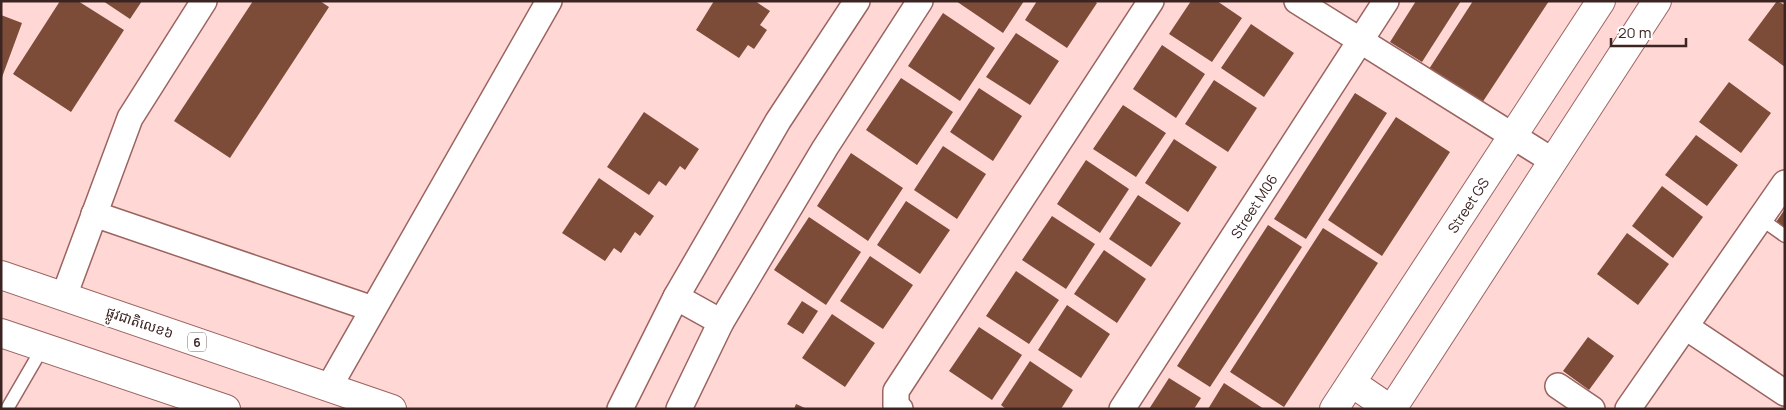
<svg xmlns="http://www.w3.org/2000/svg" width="1786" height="410" font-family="Manrope,'Noto Sans Khmer',sans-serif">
<rect width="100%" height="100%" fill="#ffd8d5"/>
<path fill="#7c4c38" d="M60,1h18l46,29 -53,82 -58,-38z
M103,1h39l-12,18z
M253,1h67l9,6 -99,151 -56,-37z
M714,1h41l15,10 -10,14 7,5 -13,19 -6,-4 -9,13 -43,-28z
M956,1h68l-21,32z
M1037,1h57l3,2 -30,45 -42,-28z
M1191,1h26l25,17 -30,44 -43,-28z
M1416,1h45l-39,61 -32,-20z
M1473,1h76l-67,102 -53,-34z
M1777,1l8,4v62l-37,-27z
M943,13l52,35 -35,53 -52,-35z
M1,15l21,8 -21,57z
M1251,24l43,29 -30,44 -43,-29z
M1016,33l43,28 -29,44 -44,-28z
M1162,45l43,29 -29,44 -43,-29z
M901,78l52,34 -36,53 -51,-35z
M1214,80l43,28 -29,44 -43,-28z
M1729,82l42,31 -30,40 -42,-31z
M979,88l43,28 -29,45 -43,-29z
M1355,93l32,20 -81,126 -32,-20z
M1123,105l43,28 -30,44 -43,-28z
M644,112l55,37 -14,21 -5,-4 -14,20 -7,-5 -10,14 -42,-28z
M1396,117l54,35 -68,104 -54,-36z
M1696,135l42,30 -31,41 -42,-31z
M1174,139l43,28 -29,45 -43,-29z
M943,146l43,28 -29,45 -43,-29z
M851,153l52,35 -35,53 -51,-35z
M1086,160l43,29 -29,44 -43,-29z
M599,178l55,38 -14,20 -5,-4 -14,21 -7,-5 -9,13 -43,-28z
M1662,186l41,31 -30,41 -41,-32z
M1138,195l43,28 -30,44 -42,-28z
M906,201l44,29 -30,44 -43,-29z
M1785,209v28l-13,-9z
M1052,216l43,28 -29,45 -44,-29z
M809,217l52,35 -35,53 -52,-35z
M1268,225l34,22 -92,140 -33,-21z
M1323,228l55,35 -94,144 -54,-35z
M1627,233l42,31 -31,41 -41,-31z
M1104,250l42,29 -29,44 -43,-29z
M870,256l43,29 -30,44 -43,-28z
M1016,271l43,29 -30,44 -43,-28z
M802,301l16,10 -15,23 -16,-10z
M1067,305l43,29 -29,44 -43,-28z
M832,314l43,29 -30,44 -43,-29z
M979,327l43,28 -30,45 -43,-29z
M1588,337l26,19 -25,34 -26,-19z
M1030,361l43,29 -12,19h-55l-5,-4z
M1169,378l32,20 -7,11h-45z
M1224,383l40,26h-56z
M796,404l11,5h-13z"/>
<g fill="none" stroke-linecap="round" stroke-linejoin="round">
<g stroke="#9b6460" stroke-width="15">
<path id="lane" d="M1761,219l24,17
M7,409l36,-62"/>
</g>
<g stroke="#9b6460" stroke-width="28">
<g id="street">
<path d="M1297,1l256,160"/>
<path d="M94,214l279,95"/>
<path d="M64,296l66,-178 74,-117"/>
<path d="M676,297l45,25"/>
<path d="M1686,327l99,66"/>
<path d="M1558,386l34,23"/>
<path d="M329,387l220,-386"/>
<path d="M620,409l56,-112 102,-176 79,-120"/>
<path d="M679,409l42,-87 104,-174 95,-147"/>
<path d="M900,409l-4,-3v-15l255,-390"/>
<path id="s1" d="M1122,409l264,-408"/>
<path d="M1628,409l157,-226"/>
</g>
</g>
<g stroke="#9b6460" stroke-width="30">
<g id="secondary">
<path d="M1352,383l38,26"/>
<path id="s2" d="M1334,409l267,-408"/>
<path d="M1392,409l265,-408"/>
</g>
</g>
<g stroke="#9b6460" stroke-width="30">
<path id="highway" d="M1,275l391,134
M1,333l225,76"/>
</g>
<use href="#lane" stroke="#fff" stroke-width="12"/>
<use href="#street" stroke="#fff" stroke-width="25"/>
<use href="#secondary" stroke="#fff" stroke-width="28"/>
<use href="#highway" stroke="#fff" stroke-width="28"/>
</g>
<g text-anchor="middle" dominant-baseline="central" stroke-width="5" stroke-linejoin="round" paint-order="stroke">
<rect fill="#fff" stroke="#766665" stroke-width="1" x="188" y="332.5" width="18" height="19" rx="4"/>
<g font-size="12" font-weight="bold" fill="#3c2423">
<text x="197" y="342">6</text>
</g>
<g font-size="14" fill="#3c2423" stroke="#fff">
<text stroke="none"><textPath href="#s1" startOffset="242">Street M06</textPath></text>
<text stroke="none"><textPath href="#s2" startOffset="244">Street GS</textPath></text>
<text transform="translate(140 322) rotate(19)">ផ្លូវជាតិលេខ៦</text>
</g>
</g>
<rect width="1786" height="410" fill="none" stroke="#3c2423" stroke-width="5"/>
<path d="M1611 38v8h75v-8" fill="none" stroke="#3c2423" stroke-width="2.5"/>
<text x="1618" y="38" font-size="15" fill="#3c2423" stroke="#ffffff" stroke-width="4" paint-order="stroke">20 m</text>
</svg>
